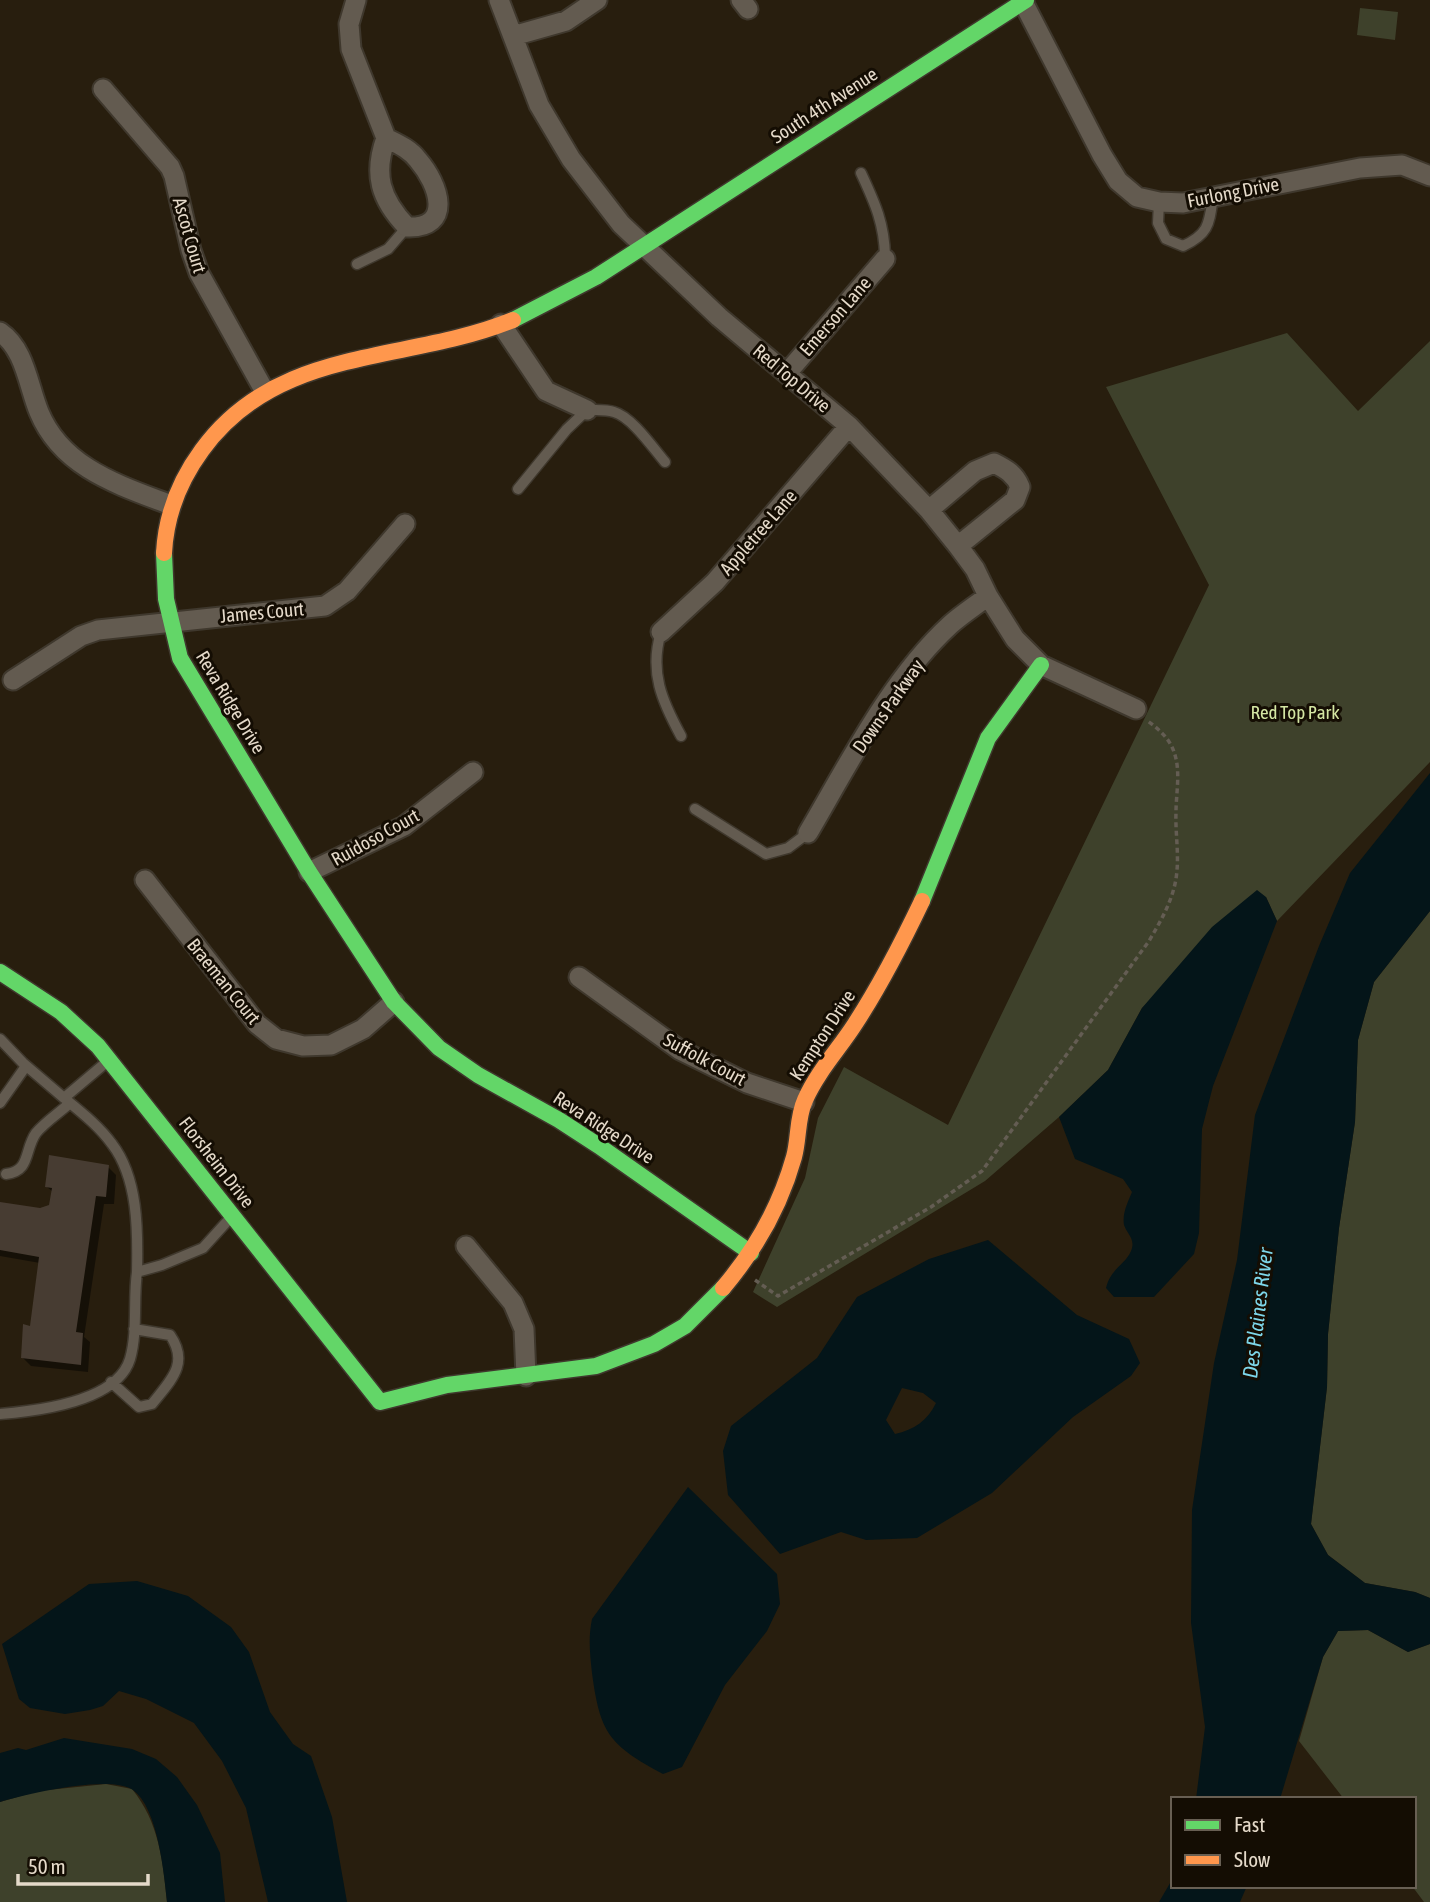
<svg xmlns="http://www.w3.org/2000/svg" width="1430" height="1902" font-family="'Asap Condensed',sans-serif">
<rect width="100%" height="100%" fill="#281e0e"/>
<path fill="#3e412b" d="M1360,8l38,4 -3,28 -38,-5z
M1287,333l71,78 72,-70v421l-153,159 -11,-24 -124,111 -34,62 -49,47 -74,64 -208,126 -24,-15 52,-114 13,-60 26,-51 104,58 261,-540 -103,-198z
M1430,911v687l-15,-6 -50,-9 -37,-28 -17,-31 16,-137 1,-53 11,-106 16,-106 3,-82 16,-58z
M1368,1630l40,22 22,-8v258h-6l-12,-16h2v-87h-70l-45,-58 24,-84 15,-26z
M106,1784l26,5c27,33 31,72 35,113h-167v-100l38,-11z"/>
<path fill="#041519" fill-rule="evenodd" d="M1430,773v138l-56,71 -16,58 -3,82 -16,106 -11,106 -1,53 -16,137 17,31 37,28 50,9 15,6v46l-22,8 -40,-22 -30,1 -15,26 -43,142h-84l9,-72 -14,-104 1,-113 22,-147 23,-103 18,-145 64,-169 31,-73z
M1257,890l9,7 11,24 -64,165 -11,43 -3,104 -5,21 -40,43h-40l-8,-9c5,-20 19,-23 25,-37 5,-12 -4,-17 -7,-26 -2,-12 4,-23 8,-33l-9,-13 -48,-20 -16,-42 49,-47 34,-62 70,-81z
M988,1240l89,75 52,24 11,24 -9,13 -58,41 -81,76 -75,45 -51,2 -25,-8 -61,22 -52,-59 -5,-44 8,-25 86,-68 40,-61 72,-38zM902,1388l21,5 13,10c-8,17 -22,27 -41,31l-9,-14z
M688,1487l89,87 3,30 -13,27 -42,54 -43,82 -19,7c-54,-29 -63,-41 -71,-101 -2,-19 -4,-35 0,-54z
M137,1581l51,15 43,31 18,25 21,60 23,32 18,12 21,61 15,85h-79l-22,-94 -24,-47 -28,-38 -48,-24 -27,-8 -16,15 -13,4 -25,4 -35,-6 -11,-9 -17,-55 87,-60z
M64,1738l68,11 24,10 21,18 20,28 23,48 5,49h-58c-3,-28 -9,-94 -34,-112 -23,-16 -107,4 -133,12v-49l18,-5 8,2z
M1173,1878v8h74l-7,16h-81z"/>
<path fill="#0007" d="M108,1167l8,8 -2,29h-10l-20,133 6,5 -2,30 -57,-6 -8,-8 9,-30 8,-65 -40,-7v-52l40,6 10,-4 3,-14 -6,-5z"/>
<path fill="#473c32" d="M49,1155l60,10 -3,32 -10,-1 -20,136 7,1 -2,32 -60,-7 2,-34 7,2 9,-69 -39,-7v-48l40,6 9,-3 3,-17 -7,-1z"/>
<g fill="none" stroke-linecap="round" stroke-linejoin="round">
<g stroke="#3f382d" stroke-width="13">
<path id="lane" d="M861,173c14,30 24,52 24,86
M1159,202l-1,21 8,16 17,7c26,-12 26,-22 30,-49
M357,264l31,-15 19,-22
M518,489l49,-60 20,-19c9,0 19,-1 27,2 18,5 39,36 51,50
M661,632c-12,40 1,69 20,104
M695,809l71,45 22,-6 20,-15
M0,1039l23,24 41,35 45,-38
M64,1098c17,14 35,28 48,46 26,34 26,86 25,128
M0,1103l26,-37
M6,1174c25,-3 18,-24 30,-41 9,-11 23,-20 34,-30
M111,1382l28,25 13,-3c18,-23 38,-40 18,-69l-36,-6
M0,1414c37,-3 117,-12 130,-55 8,-28 3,-59 7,-87l25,-7 41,-17 29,-32"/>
</g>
<g stroke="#3f382d" stroke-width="23">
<path id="street" d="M356,0l-7,24 2,25 35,89c-13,36 -6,61 21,89 47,2 32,-43 11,-67 -8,-11 -20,-16 -32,-22
M499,0l40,105 32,54 50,65 98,93 130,109 80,84 29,36 17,23 13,27 27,43 26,26 95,44
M741,0l7,9
M1022,0l80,155 16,26 19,16 22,5 24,1 177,-35 42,-3 28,11
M513,36l53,-15 31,-21
M103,89l67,78 4,9 17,74 8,23 65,117
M501,324l45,67 41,19
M0,332c25,17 28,53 39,80 23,56 80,73 132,93
M787,373l98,-114
M929,510l46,-39 19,-8c12,6 21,11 26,24l-5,13 -57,46
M661,632l54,-50 134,-156
M13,680l68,-44 17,-6 227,-24 22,-15 58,-67
M808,833c40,-68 83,-154 142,-208 11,-10 25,-19 38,-29
M309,872l95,-46 69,-54
M145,880l112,144 19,15 27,7 28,-1 32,-16 31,-27
M579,977l101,73 67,33 57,19
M466,1246l47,57 11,26 2,47"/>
</g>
<g stroke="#3f382d" stroke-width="19">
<path id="fast" d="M513,320l83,-43 430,-277
M164,553l2,46 14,59 129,214 85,130 45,46 39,27 81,45 40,26 152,107
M922,901l66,-163 53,-73
M0,972l61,40 37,34 282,356 67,-17 149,-19 58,-22 31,-18 38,-38"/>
</g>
<g stroke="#3f382d" stroke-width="19">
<path id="slow" d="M164,553c2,-38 16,-73 38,-103 76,-105 203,-86 311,-130
M723,1288c33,-39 57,-81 71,-131 5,-18 3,-40 11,-57 13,-29 34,-51 50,-76 26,-40 47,-81 67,-123"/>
</g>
<path stroke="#645d53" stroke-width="3.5" stroke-dasharray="5 3.5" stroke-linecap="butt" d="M755,1280l23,16 153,-89 51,-36 167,-230c10,-17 20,-34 25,-53 7,-26 1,-51 2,-76 0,-19 5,-41 -2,-60 -4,-13 -16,-24 -28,-32"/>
<use href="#lane" stroke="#635b50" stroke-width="10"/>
<use href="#street" stroke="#635b50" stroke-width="19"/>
<use href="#fast" stroke="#63d668" stroke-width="16"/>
<use href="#slow" stroke="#ff974d" stroke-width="16"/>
</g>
<g text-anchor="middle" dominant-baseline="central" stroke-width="6" stroke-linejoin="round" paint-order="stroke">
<g font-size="19" fill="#e5daca" stroke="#140d03">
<text transform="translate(824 105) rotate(-33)">South 4th Avenue</text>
<text transform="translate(1233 192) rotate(-11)">Furlong Drive</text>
<text transform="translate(190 235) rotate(74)">Ascot Court</text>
<text transform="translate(835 316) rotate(-49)">Emerson Lane</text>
<text transform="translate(792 378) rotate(40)">Red Top Drive</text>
<text transform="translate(758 532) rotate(-49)">Appletree Lane</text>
<text transform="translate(262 612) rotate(-5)">James Court</text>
<text transform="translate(231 702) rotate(59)">Reva Ridge Drive</text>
<text transform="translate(888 706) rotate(-55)">Downs Parkway</text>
<text transform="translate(375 837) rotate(-29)">Ruidoso Court</text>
<text transform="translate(224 981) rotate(51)">Braeman Court</text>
<text transform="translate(822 1035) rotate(-57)">Kempton Drive</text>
<text transform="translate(705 1059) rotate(28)">Suffolk Court</text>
<text transform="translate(604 1127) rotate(33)">Reva Ridge Drive</text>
<text transform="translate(217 1162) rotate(52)">Florsheim Drive</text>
</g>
<g font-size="19" fill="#d4e6a3" stroke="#140d03">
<text x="1295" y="712">Red Top Park</text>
</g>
<g font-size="21" font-style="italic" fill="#7dd6e9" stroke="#140d03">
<text transform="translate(1257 1313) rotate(-83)">Des Plaines River</text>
</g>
</g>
<rect x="1171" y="1797" width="245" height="91" fill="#140d03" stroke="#685f53" stroke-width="2"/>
<rect x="1185" y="1820" width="35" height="10" fill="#63d668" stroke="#685f53" stroke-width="2"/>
<text x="1234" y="1832" font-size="21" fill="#e5daca">Fast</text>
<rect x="1185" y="1855" width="35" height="10" fill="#ff974d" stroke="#685f53" stroke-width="2"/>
<text x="1234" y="1867" font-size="21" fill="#e5daca">Slow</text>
<path d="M18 1874v10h130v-10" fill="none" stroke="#e5daca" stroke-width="3.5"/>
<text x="28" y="1874" font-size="21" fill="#e5daca" stroke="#140d03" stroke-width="5" paint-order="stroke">50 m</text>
</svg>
